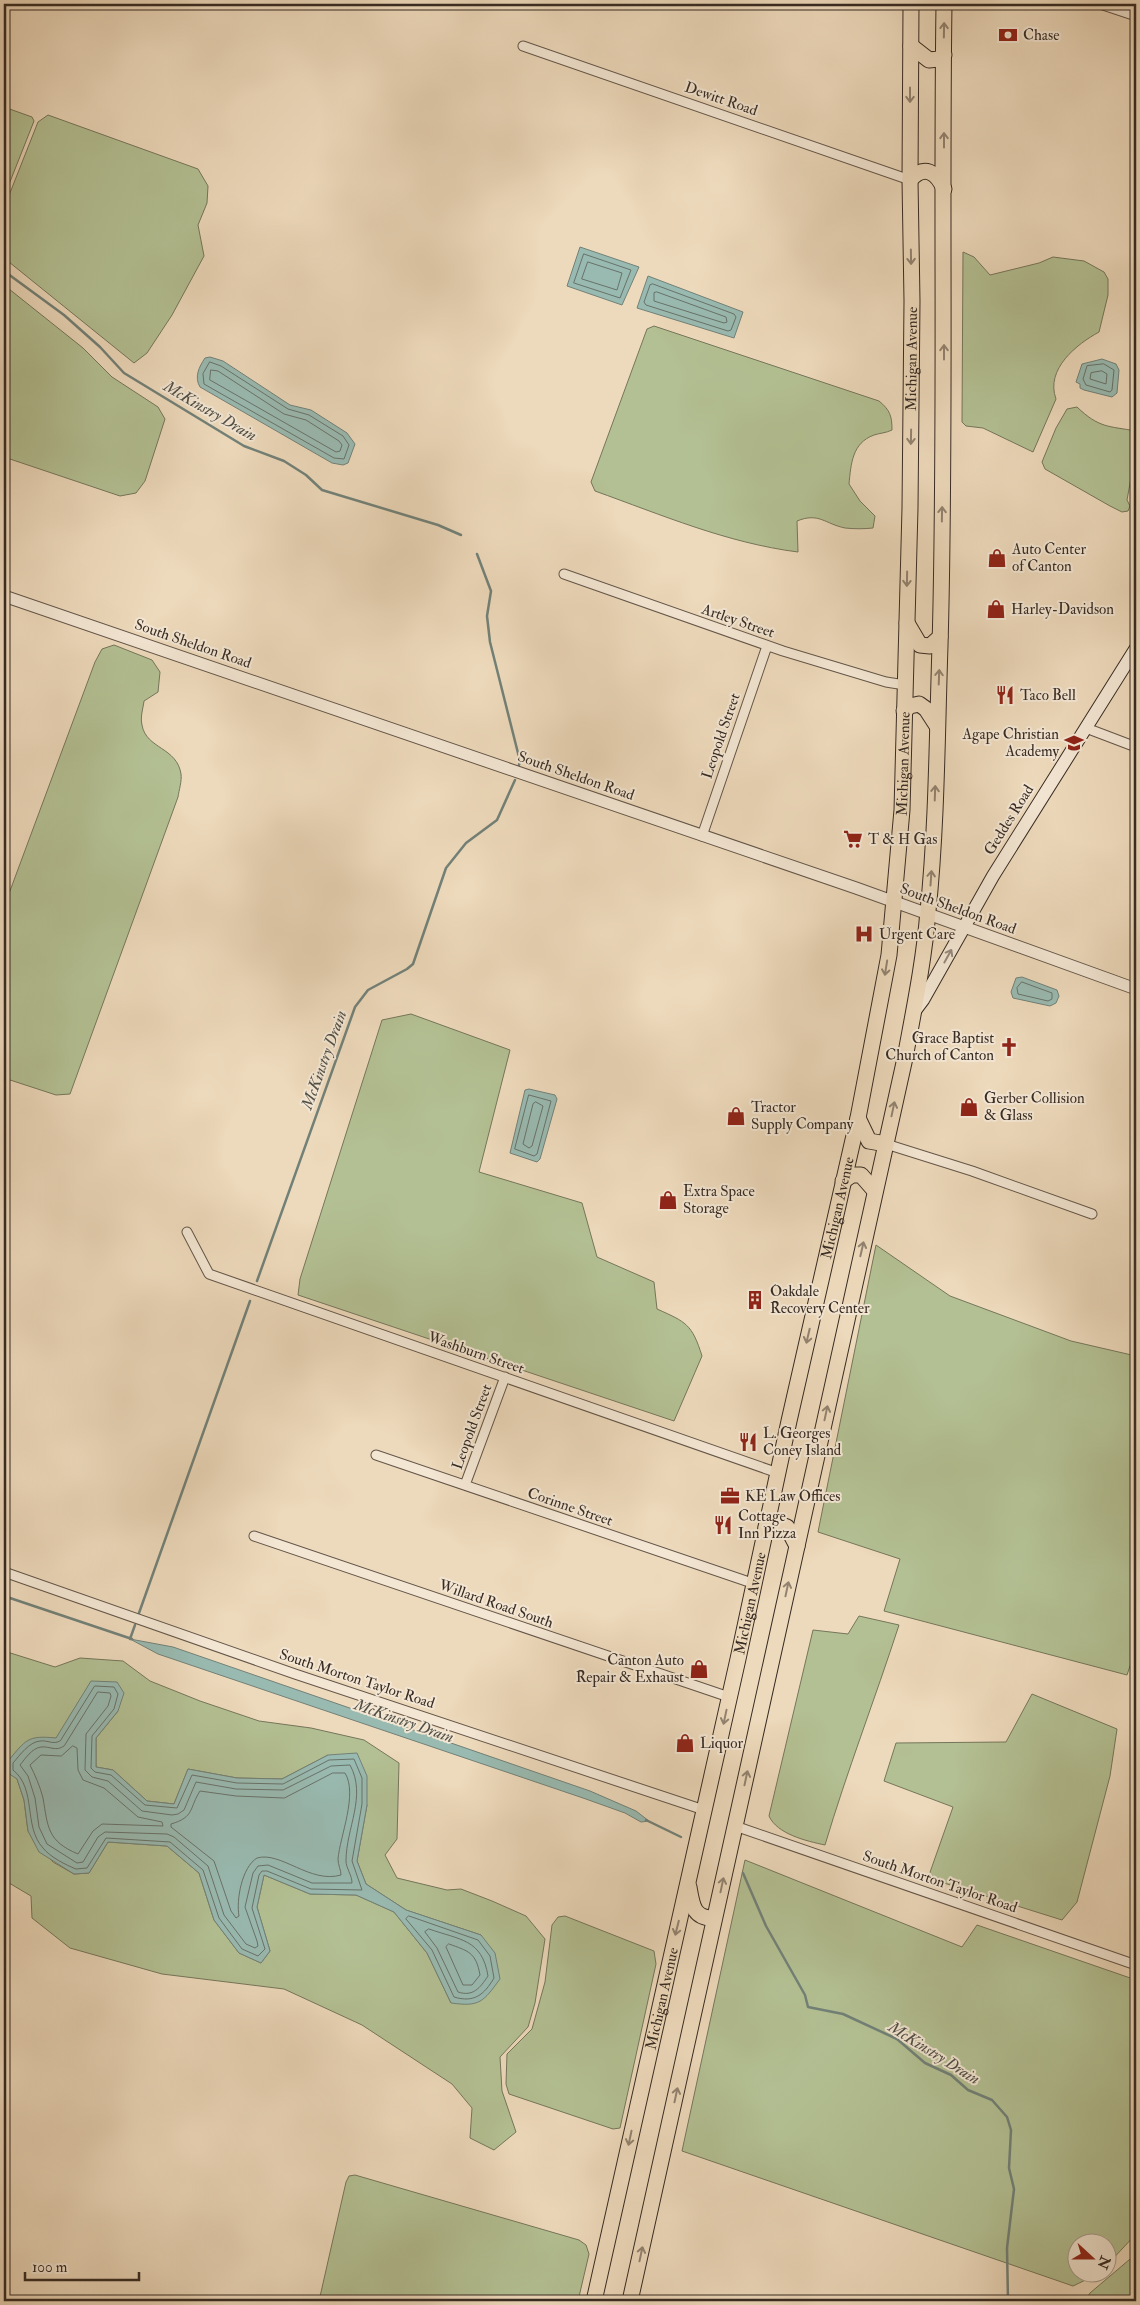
<svg xmlns="http://www.w3.org/2000/svg" width="1140" height="2305" font-family="'IM FELL Double Pica',serif">
<rect width="100%" height="100%" fill="#edd9bb"/>
<filter id="stains"><feTurbulence type="fractalNoise" baseFrequency=".004" numOctaves="4"/><feColorMatrix values="0 0 0 0 .2 0 0 0 0 .09 0 0 0 0 .02 0 0 0 .5 -.17"/></filter>
<radialGradient id="worn" r=".72"><stop offset=".6" stop-color="#630" stop-opacity="0"/><stop offset="1" stop-color="#630" stop-opacity=".3"/></radialGradient>
<path fill="#b3c093" stroke="#75765b" fill-rule="evenodd" d="M4,107l28,10 2,4 -30,76z
M48,115l150,54 10,17 -1,17 -9,22 6,31 -32,59 -25,38 -13,10 -130,-105v-50l34,-86z
M963,252l11,5 16,18 49,-12 14,-6 31,4 20,11 4,7v16l-9,37c-22,12 -54,37 -43,67l-23,53 -50,-24 -17,-2 -4,-4z
M4,285l79,63 29,29 46,30 7,12 -20,62 -9,12 -16,3 -116,-39z
M654,326l225,75c11,9 13,15 13,29 -6,3 -12,3 -18,5 -22,8 -23,29 -25,49l11,17 15,15 -2,12c-9,1 -19,1 -28,0 -20,-4 -26,-16 -48,-7l1,31c-71,-9 -136,-37 -203,-61l-4,-9 56,-153z
M1077,407c22,21 31,19 59,24v39l-5,8 -4,22 3,6 -2,5 -6,1 -12,-6 -65,-37 -3,-7 14,-34 11,-19z
M114,645l38,15 8,12 -2,20 -14,9c-1,8 -4,16 -2,24 4,24 35,22 39,49 1,7 -2,16 -3,23l-108,297 -14,1 -52,-17v-171l91,-245 7,-13z
M411,1014l99,36 -31,122 103,31 15,54 57,25 3,27c29,13 35,15 45,47l-28,65 -376,-126 2,-16 82,-259z
M876,1245l74,51 121,45 65,15v292l-9,27 -243,-64 16,-52 -82,-27z
M859,1616l40,9c-24,74 -52,146 -74,220 -19,-4 -48,-11 -56,-29l44,-186 35,4z
M4,1651l51,16 25,-9 43,3 27,20 50,20 59,20 52,7 53,12 35,23 -2,76 -12,16 12,23 50,12 14,-1 31,12 34,15 19,23 -10,64 -7,24 -28,30 2,34 14,41 -22,18 -24,-12 2,-30 -20,-24 -90,-59 -78,-36 -122,-15 -92,-26 -38,-30 -1,-22 -27,-16zM118,1711l-22,27v29l17,3 34,31 27,3 14,-35 49,9 45,1 46,-24 39,50 -10,56 9,23 40,26 75,25 -30,68 -24,-50 -33,-41 -38,-17 -46,-1 -46,-19 -7,32 13,44 -9,12 -22,-10 -25,-33 -15,-47 -32,-27 -59,-4 -19,31 -15,1 -21,-12 -25,-31 -4,-31 -7,-21 39,-41z
M1032,1694l85,35 -7,47 -33,126 -15,18 -134,-42 25,-71 -69,-26 12,-38 110,-1z
M745,1860l217,87 15,-22 159,55v254l-28,30v-22h-30v30l21,1 -1,1 -25,12 -391,-135z
M565,1916l89,35 2,13 -36,164 -7,1 -104,-35 -3,-10 1,-30 25,-25 13,-47 7,-57 6,-8z
M355,2175l224,65 7,5 3,9 -11,47h-259l27,-119 3,-6z
M1136,2254v47h-51l5,-8z"/>
<path fill="#99bab1" stroke="#728178" d="M580,247l59,20 -17,38 -55,-19z
M648,276l95,36 -9,26 -97,-30z
M210,357l13,4 67,44 21,5 36,23 8,11 -7,19 -5,2 -11,-2 -132,-76c-6,-10 -1,-20 5,-29z
M1102,359l14,5 3,6 -2,23 -5,4 -28,-7 -4,-2v-4l-4,-2 6,-18z
M1022,977l35,13 2,6 -3,7 -6,3 -37,-8 -2,-6 5,-14z
M529,1089l26,6 2,4 -17,60 -3,3 -27,-9 15,-63z
M130,1639l43,8 417,144 46,20 13,10 -8,1 -16,-9 -42,-15 -425,-144z
M91,1681l26,1 7,11 -6,18 -22,27v29l17,3 34,31 27,3 14,-35 49,9 45,1 46,-24 29,-2 10,23v29l-10,56 9,23 40,26 75,25 14,18 5,26c-17,23 -20,28 -49,24l-24,-50 -33,-41 -38,-17 -46,-1 -46,-19 -7,32 13,44 -9,12 -22,-10 -25,-33 -15,-47 -32,-27 -59,-4 -19,31 -15,1 -35,-22 -11,-21 -4,-31 -7,-21 -9,-6v-12c18,-21 19,-26 48,-23z"/>
<g fill="none" stroke-linecap="round" stroke-linejoin="round">
<path stroke="#68726a" stroke-width="1" d="M584,254l47,16 -11,28 -46,-15z
M588,262l34,11 -5,17 -35,-11z
M653,284l81,30 2,3 -5,13 -3,1 -82,-26 -2,-3 6,-17z
M657,292l69,25 1,5 -3,1 -70,-22v-8z
M210,362l11,4 67,43 21,6 34,21 6,9 -5,14 -10,-1 -130,-74 -1,-10z
M1104,364l10,6 -2,20 -2,2 -24,-7 -3,-6 4,-13z
M211,370l7,1 66,43 22,6 33,21 3,4 -2,6 -4,1 -126,-72z
M1102,371l5,3 -1,10 -16,-5 1,-6z
M1022,982l30,11v6l-4,2 -30,-7 -1,-6z
M529,1095l22,6 -14,53 -3,2 -19,-7z
M536,1102l7,4 -11,40 -3,2 -6,-4 10,-40z
M95,1686l19,1 4,7 -4,15 -22,27 -1,32 4,4 16,3 34,30 32,3 15,-33 45,8 46,1 46,-24 25,-1 8,19v26l-10,57 10,29 -51,-1 -44,-18h-5l-3,4 -7,33 13,41 -7,7 -16,-7 -23,-31 -16,-48 -33,-28 -64,-4 -19,30 -11,1c-10,-4 -26,-12 -33,-21 -20,-22 -6,-59 -30,-78v-7c7,-8 16,-21 27,-22 8,-1 13,4 20,0z
M98,1692l12,1 1,3 -3,10 -22,28 -1,36 7,7 16,4 34,30 30,4 6,-1 6,-4 12,-28 40,7 47,1 48,-24 19,-1c17,31 -4,63 -4,96 0,7 6,14 6,22h-40l-44,-18 -10,1 -5,7 -8,34 12,34 1,5 -3,2 -9,-4 -22,-29 -16,-49 -34,-29 -7,-3 -62,-2 -7,5 -15,25 -6,1 -30,-19 -8,-17 -4,-29 -7,-22 -8,-11c5,-6 12,-17 21,-18 9,-1 15,5 23,-1z
M73,1746l4,2 1,22 5,10 21,8 34,29 24,5 1,4 -61,-2 -9,7 -15,23c-31,-13 -30,-27 -35,-56 -3,-12 -8,-23 -13,-33l11,-10 20,1z
M333,1773h12c13,21 -5,63 -7,86 0,6 3,11 3,16 -31,9 -60,-24 -84,-17 -15,9 -21,42 -18,58l-3,2 -5,-7 -17,-50 -43,-34v-3c24,-7 18,-16 29,-33l36,5 48,2z
M409,1916l69,24 12,16 4,22c-10,17 -20,25 -40,19l-22,-47 -26,-31z
M429,1929c31,11 53,10 59,47 -8,12 -15,21 -30,16l-21,-44 -12,-16z
M449,1944c19,7 27,8 31,31l-8,10h-9l-17,-38z"/>
<path stroke="#728178" stroke-width="2.5" d="M4,271l60,44 36,32 24,26 120,73 40,15 22,14 16,15 116,35 23,10
M477,554l14,37 -4,25 3,26 30,119 -1,4
M257,1281l98,-274 13,-17 39,-21 6,-5 33,-96 20,-25 31,-23 18,-40
M4,1596l128,43
M139,1613l111,-312
M130,1639l5,-14
M646,1820l35,17
M743,1873l23,53 39,69 3,12 35,7 54,25 28,24 26,12 17,15 24,10 15,17 4,13 -2,38 5,21 -7,59 1,53"/>
<g stroke="#645649" stroke-width="11">
<path id="minor" d="M1100,4l36,12
M523,46l387,134
M564,574l219,77 103,31 19,3
M1086,728l50,19
M702,836l65,-190
M886,1144l86,27 120,43
M187,1232l22,42 569,199
M376,1455l379,129
M465,1485l40,-108
M254,1536l475,161
M4,1572l291,102 409,136
M735,1826l401,139"/>
</g>
<g stroke="#645649" stroke-width="13">
<path id="tertiary" d="M4,596l852,292 280,101"/>
</g>
<g stroke="#372b23" stroke-width="14">
<path id="secondary" d="M914,1012l9,-12 70,-124 143,-228"/>
</g>
<g stroke="#372b23" stroke-width="17">
<g id="primary">
<path d="M911,46l18,14 10,-1 5,-4"/>
<path d="M910,180c14,-16 27,-8 34,9"/>
<path d="M907,623l13,22 10,1 10,-9"/>
<path d="M904,711l6,-5 9,-2 7,5 11,17"/>
<path d="M858,1118l11,23 17,3"/>
<path d="M843,1181l9,-6h9l14,16"/>
<path d="M766,1527l13,-3 8,3 10,19"/>
<path d="M689,1887c3,17 4,32 25,31"/>
<path id="s1" d="M594,2301l144,-642 51,-238 69,-303 31,-163 13,-145 8,-302 2,-207 -2,-121 1,-176"/>
<path d="M630,2301l275,-1243c9,-49 19,-97 23,-147 9,-88 9,-177 12,-265 6,-214 1,-428 4,-642"/>
</g>
</g>
<use href="#minor" stroke="#f3e6d3" stroke-width="9"/>
<use href="#tertiary" stroke="#f3e6d3" stroke-width="11"/>
<use href="#secondary" stroke="#f3e6d3" stroke-width="12"/>
<use href="#primary" stroke="#edd9bb" stroke-width="15"/>
</g>
<defs><path id="oneway-shaft" d="M-6 0H5M1.5-3L5.5 0L1.5 3" fill="none" stroke-width="1.6" stroke-linecap="round" stroke-linejoin="round" transform="scale(1.25)"/></defs>
<g stroke="#92826f">
<use href="#oneway-shaft" transform="translate(944 30) rotate(-89)"/>
<use href="#oneway-shaft" transform="translate(910 95) rotate(90)"/>
<use href="#oneway-shaft" transform="translate(944 140) rotate(-90)"/>
<use href="#oneway-shaft" transform="translate(911 257) rotate(89)"/>
<use href="#oneway-shaft" transform="translate(944 352) rotate(-90)"/>
<use href="#oneway-shaft" transform="translate(911 437) rotate(91)"/>
<use href="#oneway-shaft" transform="translate(942 514) rotate(-89)"/>
<use href="#oneway-shaft" transform="translate(907 579) rotate(91)"/>
<use href="#oneway-shaft" transform="translate(939 677) rotate(-88)"/>
<use href="#oneway-shaft" transform="translate(935 793) rotate(-88)"/>
<use href="#oneway-shaft" transform="translate(931 878) rotate(-86)"/>
<use href="#oneway-shaft" transform="translate(886 968) rotate(99)"/>
<use href="#oneway-shaft" transform="translate(893 1109) rotate(-78)"/>
<use href="#oneway-shaft" transform="translate(862 1249) rotate(-77)"/>
<use href="#oneway-shaft" transform="translate(808 1336) rotate(103)"/>
<use href="#oneway-shaft" transform="translate(826 1413) rotate(-78)"/>
<use href="#oneway-shaft" transform="translate(787 1589) rotate(-78)"/>
<use href="#oneway-shaft" transform="translate(725 1717) rotate(102)"/>
<use href="#oneway-shaft" transform="translate(746 1778) rotate(-78)"/>
<use href="#oneway-shaft" transform="translate(722 1885) rotate(-78)"/>
<use href="#oneway-shaft" transform="translate(677 1928) rotate(104)"/>
<use href="#oneway-shaft" transform="translate(676 2095) rotate(-78)"/>
<use href="#oneway-shaft" transform="translate(630 2138) rotate(102)"/>
<use href="#oneway-shaft" transform="translate(641 2254) rotate(-78)"/>
</g>
<use stroke="#95887b" href="#oneway-shaft" transform="translate(948 956) rotate(-61)"/>
<defs>
<g id="bank-bare" transform="scale(1.5)"><path d="M-6-4H6V4H-6ZM0-2.3a2.3 2.3 0 1 0 0 4.6a2.3 2.3 0 1 0 0-4.6Z" fill="#8f2418" stroke="#f3e6d3" stroke-width="2.5" paint-order="stroke"/></g>
<g id="shop-bare" transform="scale(1.5)"><path d="M-5-2.5h2.3a2.7 3.5 0 0 1 5.4 0H5L5.5 6h-11ZM-1.5-2.5h3a1.5 2.3 0 0 0-3 0Z" fill="#8f2418" stroke="#f3e6d3" stroke-width="2.5" paint-order="stroke"/></g>
<g id="restaurant-bare" transform="scale(1.5)"><path d="M-5-6h1v4h1v-4h1v4h1v-4h1v5L-1.5 .5V6h-2V.5L-5-1ZM5-6V6H3V1.5H1.5Q1.5-4 5-6Z" fill="#8f2418" stroke="#f3e6d3" stroke-width="2.5" paint-order="stroke"/></g>
<g id="school-bare" transform="scale(1.5)"><path d="M0-5L7-2L0 1L-7-2ZM-4 1L0 2.5L4 1V4Q0 6-4 4Z" fill="#8f2418" stroke="#f3e6d3" stroke-width="2.5" paint-order="stroke"/></g>
<g id="supermarket-bare" transform="scale(1.5)"><path d="M-6-5.5h2.5l.6 2H6L4.5 2H-2.5L-4.4-4H-6ZM-1.5 3.2a1.3 1.3 0 1 0 .1 0ZM3 3.2a1.3 1.3 0 1 0 .1 0Z" fill="#8f2418" stroke="#f3e6d3" stroke-width="2.5" paint-order="stroke"/></g>
<g id="hospital-bare" transform="scale(1.5)"><path d="M-5-5h3v3.5h4V-5h3V5h-3V1.5h-4V5h-3Z" fill="#8f2418" stroke="#f3e6d3" stroke-width="2.5" paint-order="stroke"/></g>
<g id="church-bare" transform="scale(1.5)"><path d="M-1.2-6h2.4v3.5h3.3v2.4h-3.3V6h-2.4V-.1h-3.3v-2.4h3.3Z" fill="#8f2418" stroke="#f3e6d3" stroke-width="2.5" paint-order="stroke"/></g>
<g id="building-bare" transform="scale(1.5)"><path d="M-4-6H4V6H1V3H-1V6H-4ZM-2.5-4.3h1.7v1.8h-1.7ZM.8-4.3h1.7v1.8H.8ZM-2.5-1h1.7V.8h-1.7ZM.8-1h1.7V.8H.8Z" fill="#8f2418" stroke="#f3e6d3" stroke-width="2.5" paint-order="stroke"/></g>
<g id="office-bare" transform="scale(1.5)"><path d="M-6-3h4V-5.5h4V-3h4V5H-6ZM-1-4.5V-3h2v-1.5ZM-6 0V1H6V0Z" fill="#8f2418" stroke="#f3e6d3" stroke-width="2.5" paint-order="stroke"/></g>
</defs>
<g fill-rule="evenodd">
<use href="#bank-bare" x="1008" y="35"/>
<use href="#shop-bare" x="997" y="558"/>
<use href="#shop-bare" x="996" y="609"/>
<use href="#restaurant-bare" x="1005" y="695"/>
<use href="#school-bare" x="1074" y="743"/>
<use href="#supermarket-bare" x="853" y="839"/>
<use href="#hospital-bare" x="864" y="934"/>
<use href="#church-bare" x="1009" y="1047"/>
<use href="#shop-bare" x="969" y="1107"/>
<use href="#shop-bare" x="736" y="1116"/>
<use href="#shop-bare" x="668" y="1200"/>
<use href="#building-bare" x="755" y="1300"/>
<use href="#restaurant-bare" x="748" y="1442"/>
<use href="#office-bare" x="730" y="1496"/>
<use href="#restaurant-bare" x="723" y="1525"/>
<use href="#shop-bare" x="699" y="1669"/>
<use href="#shop-bare" x="685" y="1743"/>
</g>
<g text-anchor="middle" dominant-baseline="central" stroke-width="4" stroke-linejoin="round" paint-order="stroke">
<g font-size="15" fill="#372b23" stroke="#f3e6d3" text-anchor="start">
<text x="1023" y="35">Chase</text>
<text x="1012" y="549">Auto Center<tspan x="1012" dy="17">of Canton</tspan></text>
<text x="1011" y="609">Harley-Davidson</text>
<text x="1020" y="695">Taco Bell</text>
<text x="1059" y="734" text-anchor="end">Agape Christian<tspan x="1059" dy="17">Academy</tspan></text>
<text x="868" y="839">T &amp; H Gas</text>
<text x="879" y="934">Urgent Care</text>
<text x="994" y="1038" text-anchor="end">Grace Baptist<tspan x="994" dy="17">Church of Canton</tspan></text>
<text x="984" y="1098">Gerber Collision<tspan x="984" dy="17">&amp; Glass</tspan></text>
<text x="751" y="1107">Tractor<tspan x="751" dy="17">Supply Company</tspan></text>
<text x="683" y="1191">Extra Space<tspan x="683" dy="17">Storage</tspan></text>
<text x="770" y="1291">Oakdale<tspan x="770" dy="17">Recovery Center</tspan></text>
<text x="763" y="1433">L. Georges<tspan x="763" dy="17">Coney Island</tspan></text>
<text x="745" y="1496">KE Law Offices</text>
<text x="738" y="1516">Cottage<tspan x="738" dy="17">Inn Pizza</tspan></text>
<text x="684" y="1660" text-anchor="end">Canton Auto<tspan x="684" dy="17">Repair &amp; Exhaust</tspan></text>
<text x="700" y="1743">Liquor</text>
</g>
<g font-size="15" fill="#372b23" stroke="#f3e6d3">
<text transform="translate(721 99) rotate(19)">Dewitt Road</text>
<text stroke="none"><textPath href="#s1" startOffset="1975">Michigan Avenue</textPath></text>
<text transform="translate(738 621) rotate(19)">Artley Street</text>
<text transform="translate(193 644) rotate(19)">South Sheldon Road</text>
<text transform="translate(721 736) rotate(-71)">Leopold Street</text>
<text stroke="none"><textPath href="#s1" startOffset="1570">Michigan Avenue</textPath></text>
<text transform="translate(576 776) rotate(19)">South Sheldon Road</text>
<text transform="translate(1009 820) rotate(-58)">Geddes Road</text>
<text transform="translate(958 909) rotate(20)">South Sheldon Road</text>
<text stroke="none"><textPath href="#s1" startOffset="1120">Michigan Avenue</textPath></text>
<text transform="translate(476 1353) rotate(19)">Washburn Street</text>
<text transform="translate(472 1427) rotate(-70)">Leopold Street</text>
<text transform="translate(570 1507) rotate(19)">Corinne Street</text>
<text stroke="none"><textPath href="#s1" startOffset="715">Michigan Avenue</textPath></text>
<text transform="translate(496 1604) rotate(19)">Willard Road South</text>
<text transform="translate(357 1679) rotate(18)">South Morton Taylor Road</text>
<text transform="translate(940 1882) rotate(19)">South Morton Taylor Road</text>
<text stroke="none"><textPath href="#s1" startOffset="310">Michigan Avenue</textPath></text>
</g>
<g font-size="16" font-style="italic" fill="#504f46" stroke="#f3e6d3">
<text transform="translate(210 411) rotate(30)">McKinstry Drain</text>
<text transform="translate(324 1060) rotate(-70)">McKinstry Drain</text>
<text transform="translate(404 1721) rotate(19)">McKinstry Drain</text>
<text transform="translate(934 2053) rotate(32)">McKinstry Drain</text>
</g>
</g>
<rect width="1140" height="2305" fill="none" stroke="#edd9bb" stroke-width="20"/>
<rect x="5" y="5" width="1130" height="2295" fill="none" stroke="#372b23" stroke-width="2.5"/>
<rect x="10" y="10" width="1120" height="2285" fill="none" stroke="#372b23"/>
<g transform="translate(1092 2258) rotate(111)"><circle r="24" fill="#f3e6d3" stroke="#a89b8d"/>
<path d="M0-4L9 19L0 12L-9 19Z" fill="#8f2418"/>
<text y="-8" font-size="14" font-weight="bold" text-anchor="middle" fill="#372b23">N</text>
</g>
<path d="M25 2272v8h114v-8" fill="none" stroke="#372b23" stroke-width="2.5"/>
<text x="32" y="2272" font-size="15" fill="#372b23" stroke="#f3e6d3" stroke-width="4" paint-order="stroke">100 m</text>
<rect width="100%" height="100%" filter="url(#stains)"/>
<rect width="100%" height="100%" fill="url(#worn)"/>
</svg>
